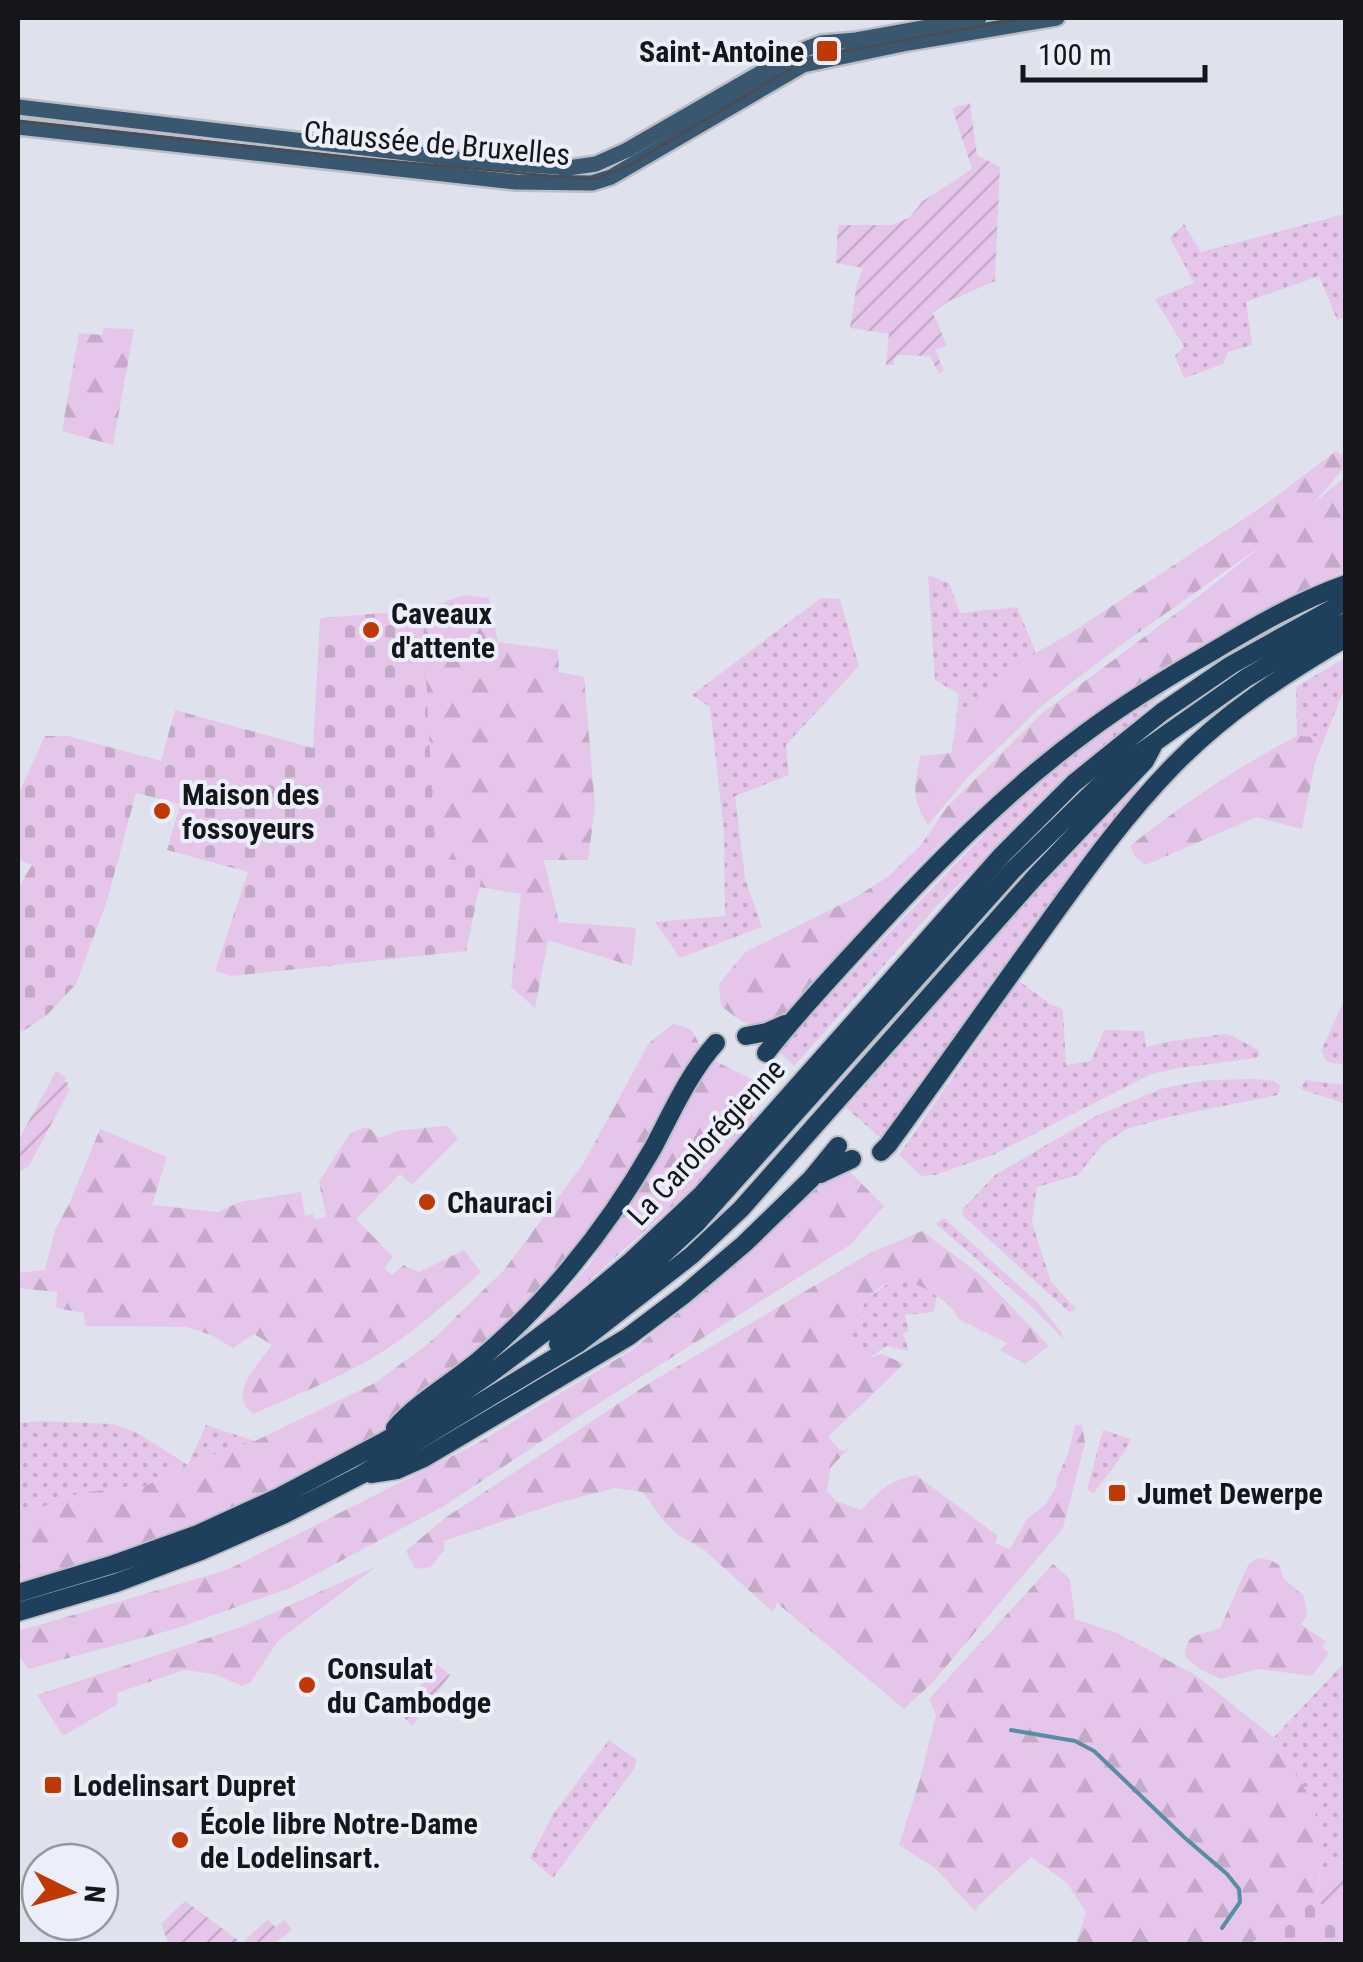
<svg xmlns="http://www.w3.org/2000/svg" width="1363" height="1962" font-family="'Roboto Condensed',sans-serif">
<defs>
<pattern id="grass-dots" width="8" height="8" patternUnits="userSpaceOnUse" patternTransform="scale(2.5)"><rect width="8" height="8" fill="#e5c6ea"/><path d="M2 2h.1M6 6h.1" fill="none" stroke="#c4a9c8" stroke-width="1.8" stroke-linecap="round"/></pattern>
<pattern id="forest-firs" width="22" height="20" patternUnits="userSpaceOnUse" patternTransform="scale(2.5)"><rect width="22" height="20" fill="#e5c6ea"/><path d="M5 1l3.5 6h-7zM16 11l3.5 6h-7z" fill="#c4a9c8"/></pattern>
<pattern id="cemetery-stones" width="16" height="16" patternUnits="userSpaceOnUse" patternTransform="scale(2.5)"><rect width="16" height="16" fill="#e5c6ea"/><path d="M2 7V4a2 2 0 0 1 4 0v3zM10 15v-3a2 2 0 0 1 4 0v3z" fill="#c4a9c8"/></pattern>
<pattern id="garden-furrows" width="10" height="10" patternUnits="userSpaceOnUse" patternTransform="scale(2.5)"><rect width="10" height="10" fill="#e5c6ea"/><path d="M-1 1l2-2M0 10L10 0M9 11l2-2" fill="none" stroke="#c4a9c8"/></pattern>
</defs>
<rect width="100%" height="100%" fill="#dfe2ed"/>
<path fill="url(#grass-dots)" d="M1345,214v103l-8,3 -18,-44 -73,26 6,43 -24,7 -5,12 -39,14 -9,-22 9,-10 -29,-47 39,-16 -24,-45 14,-14 17,28z
M928,575l21,8 11,30 57,-6 19,46 -42,34 -39,43 4,-36 -24,-14z
M821,598l19,1 19,67 -73,79 3,30 -54,21 10,82 17,49 -82,31 -25,-36 70,-6 -1,-85 -14,-124 -18,-12z
M1345,658v30l-20,49 -28,-1 -1,-49z
M1180,680l-141,125 -101,100 -144,161 -17,-17 260,-269z
M1136,782l7,7 -254,343 -9,5 -34,-29 179,-206z
M1019,981l31,23 13,5 3,56 25,-4 13,-31 40,1 2,16 25,-6 53,-7 6,1 29,15v5l-2,3 -78,10 -28,6 -158,81 -58,20 -14,1 -22,-21z
M1344,1001h2l-1,64 -18,-3 -6,-11z
M1256,1079l18,2 6,5 -2,9 -109,22 -42,12 -24,15 -25,31 -41,12 -5,35 19,60 25,27 -6,4 -107,-97 -1,-6 33,-35 101,-59 67,-28 45,-8z
M1305,1080l40,5v19l-44,-15z
M944,1218l93,84 25,31 1,6 -30,-31 -97,-84z
M893,1280l20,1 24,15 -4,16 -28,3 4,16 -6,3 6,17 -22,-5 -21,13 -22,-24 25,-38z
M42,1421l70,3 24,8 52,33 18,-40 49,16 -52,17 -60,29 -24,1 -39,5 -49,18h-13v-88z
M1103,1430l28,9c-11,23 -23,34 -37,54l-7,-3z
M1345,1662v198l-27,29 4,-33 -48,-119z
M609,1740l28,20 -3,9 -81,109 -23,-20 24,-45z"/>
<path fill="url(#forest-firs)" d="M104,328l30,1 -21,116 -51,-14 17,-98 23,2z
M1345,450v17l-32,37 32,-27v95c-31,11 -60,28 -89,43 -120,62 -231,143 -326,239 -52,52 -99,110 -149,165 -32,12 -34,6 -60,-13l-2,-22 26,-32 111,-55 33,-21 32,-31 26,-38 94,-93 157,-117 66,-53 -139,98 -81,62 -76,73 -40,48c-18,-27 -13,-38 -8,-69l31,-3 4,-23 39,-43 42,-34 35,-20 195,-129 70,-53 5,4z
M464,595l25,3 9,44 60,8 1,22 25,5 11,130 -7,53h-44l15,62 77,6 -4,38 -84,-26 -13,68 -24,-21 10,-93 -42,-7 5,-26 -48,-1 -14,-250z
M1297,736l28,1 -10,26 -13,66 -46,-12 -110,48 -11,-8 -5,-11c53,-42 107,-79 167,-110z
M673,1024l13,3 7,5 12,24 68,34 -22,24 12,11 -239,214 66,-75 62,-104 -156,198 -58,43 -84,50 -205,108 -131,34v-82h13l49,-18 39,-5 24,-1 60,-29 52,-17 120,-58 54,-40 75,-73 79,-106 66,-121z
M442,1126l7,1 9,12 -46,46 -12,-11 -44,45 37,38 -9,11 8,7 12,-10 15,7 45,-22 17,22c-35,32 -71,64 -112,88 -36,21 -77,36 -115,54 -29,-17 5,-51 18,-69l-18,-11 -21,14 -22,-13 -24,-8 -102,-1 -1,-13 -28,-5 1,-16 -39,-4v-15l27,-3 10,-40 14,-26 31,-75 67,28 -15,48 67,7 20,-10 62,-10 4,24 8,-2 2,6 11,-3 -7,-35 31,-49 16,-6 6,3 7,8 18,-7z
M849,1171l35,35 -34,39 -257,162 -149,99 -154,82 -115,41 -147,40 -10,-15v-23l209,-61 249,-126 156,-94 70,-57 121,-112z
M922,1231l60,45 67,70 -24,18 -25,-14 7,-7 -49,-24c-6,-14 -16,-20 -29,-28 -46,-28 -63,8 -84,44l21,23 16,-4 22,10 -76,73 12,13 4,1 9,-7 -22,23 -4,24 9,10 25,9c20,-20 25,-28 55,-35l82,61 -3,7 15,6 17,-30 19,-15 10,-17 1,-9 11,-24 7,-29h7l3,18 -22,85 -130,154 -29,27 -127,-106 -4,9 -69,-62 -26,-15 -13,-12 -22,-31 -28,-4 -57,15 -114,38v9l-13,17 -16,2 -9,-18 39,-33 206,-136 219,-129z
M1257,1558l13,2 9,5 5,14 20,17 3,20 -6,8 25,18 -4,5 7,6 -17,23 -54,-7 -37,10 -21,-10 -15,-12c0,-25 16,-22 35,-29l28,-63z
M1053,1564l17,15 5,40 42,14 80,43 76,61 41,67 8,52 -6,42 -66,46h-174l10,-32 -19,-29 -36,-26 -54,50 -1,5 -41,-44 -36,-23 21,-66 16,-64 -7,-16z
M377,1566l-99,75 -28,42 -8,3 -28,-12 -30,-4 -67,23 1,11 -55,32 -26,-41 207,-69z"/>
<path fill="url(#cemetery-stones)" d="M422,610l14,249 49,2 -19,90 -234,25 -17,-5 33,-99 -81,-22 13,-46 -44,-11 -29,108 -31,83 -28,30 -26,18 -4,-3v-141l14,-23 -14,-6v-64l27,-59h23l93,25 14,-51 138,38 7,-130z
M1345,1894v50h-95l66,-46 12,13z"/>
<path fill="url(#garden-furrows)" d="M970,103l7,52 23,12 -5,114 -48,21 -14,11 14,33 -12,4 9,21 -5,3 -9,-18 -32,-1 -4,4v6h-8l3,-31 -39,-6 7,-44 6,-16 -27,-5 2,-38h54l17,-7 14,-17 49,-32 -20,-61z
M56,1071l10,6 -2,4 4,2 -1,4 3,2 -41,77 -11,7v-32z
M437,1664l13,11 -38,51 -12,-13z
M1345,1860v34l-17,17 -12,-13 2,-9z
M185,1901l57,42 26,-24 7,8 10,-7 7,10 -18,14h-107l1,-2 -7,-18z"/>
<g fill="none" stroke-linecap="round" stroke-linejoin="round">
<path stroke="#588ea1" stroke-width="4" d="M1011,1730l64,11 19,10 91,87 42,36 12,15 1,13 -18,26"/>
<g stroke="#bbbdc7" stroke-width="20">
<path id="major" d="M18,107l439,52 111,9 28,-4 31,-14 168,-97 26,-10 35,-3 123,-22
M18,127l498,55 76,1 19,-6 192,-112 105,-22 149,-25"/>
</g>
<g stroke="#bbbdc7" stroke-width="22">
<path id="highway" d="M746,1036l21,-4 18,-8
M766,1053c31,-40 66,-77 100,-114 69,-75 140,-148 222,-208 39,-29 80,-54 122,-78 43,-26 88,-52 136,-69
M881,1152l7,-7c49,-67 97,-135 146,-203 44,-61 88,-124 141,-178 50,-51 109,-90 171,-126
M820,1174l32,-15
M558,1344l83,-69 55,-51 317,-354 85,-83 29,-25 119,-84 80,-47 20,-9
M395,1428c24,-27 55,-44 83,-67 33,-28 65,-60 92,-93 31,-37 59,-78 83,-120 19,-36 36,-75 63,-105
M371,1474l26,-4 27,-12 204,-121 57,-43 59,-50 67,-65 27,-33
M18,1593l96,-29 84,-30 81,-37 102,-54 49,-28 61,-42 70,-53 69,-58 72,-68 300,-339 72,-72 88,-71 69,-47 115,-64
M18,1612l98,-29 85,-32 82,-36 78,-40 218,-132 113,-88 49,-46 294,-332 110,-116 10,-19"/>
</g>
<use href="#major" stroke="#3a5770" stroke-width="15"/>
<use href="#highway" stroke="#1f405d" stroke-width="18"/>
<path stroke="#4a4c51" stroke-width="2.5" d="M18,121l340,37 227,21 13,-1 30,-12 174,-104 33,-9 189,-35"/>
</g>
<g fill="#c13902" stroke="#eceffa" stroke-width="4">
<rect x="815" y="39" width="24" height="24" rx="5"/>
<circle cx="371" cy="630" r="10"/>
<circle cx="162" cy="811" r="10"/>
<circle cx="427" cy="1202" r="10"/>
<rect x="1107" y="1483" width="20" height="20" rx="5"/>
<circle cx="307" cy="1685" r="10"/>
<rect x="43" y="1775" width="20" height="20" rx="5"/>
<circle cx="180" cy="1840" r="10"/>
</g>
<g text-anchor="middle" dominant-baseline="central" stroke-width="8" stroke-linejoin="round" paint-order="stroke">
<g font-size="30" font-weight="bold" fill="#151619" stroke="#eceffa" text-anchor="start">
<text x="804" y="51" text-anchor="end">Saint-Antoine</text>
<text x="391" y="613">Caveaux<tspan x="391" dy="34">d'attente</tspan></text>
<text x="182" y="794">Maison des<tspan x="182" dy="34">fossoyeurs</tspan></text>
<text x="447" y="1202">Chauraci</text>
<text x="1137" y="1493">Jumet Dewerpe</text>
<text x="327" y="1668">Consulat<tspan x="327" dy="34">du Cambodge</tspan></text>
<text x="73" y="1785">Lodelinsart Dupret</text>
<text x="200" y="1823">École libre Notre-Dame<tspan x="200" dy="34">de Lodelinsart.</tspan></text>
</g>
<g font-size="30" fill="#151619" stroke="#eceffa">
<text transform="translate(437 143) rotate(5)">Chaussée de Bruxelles</text>
<text transform="translate(706 1142) rotate(-47)">La Carolorégienne</text>
</g>
</g>
<rect width="1363" height="1962" fill="none" stroke="#151619" stroke-width="40"/>
<g transform="translate(70 1892) rotate(95)"><circle r="48" fill="#eceffa" stroke="#9698a0" stroke-width="2.5"/>
<path d="M0-8L18 38L0 25L-18 38Z" fill="#c13902"/>
<text y="-15" font-size="28" font-weight="bold" text-anchor="middle" fill="#151619">N</text>
</g>
<path d="M1023 65v15h182v-15" fill="none" stroke="#151619" stroke-width="5"/>
<text x="1038" y="65" font-size="30" fill="#151619" stroke="#eceffa" stroke-width="8" paint-order="stroke">100 m</text>
</svg>
